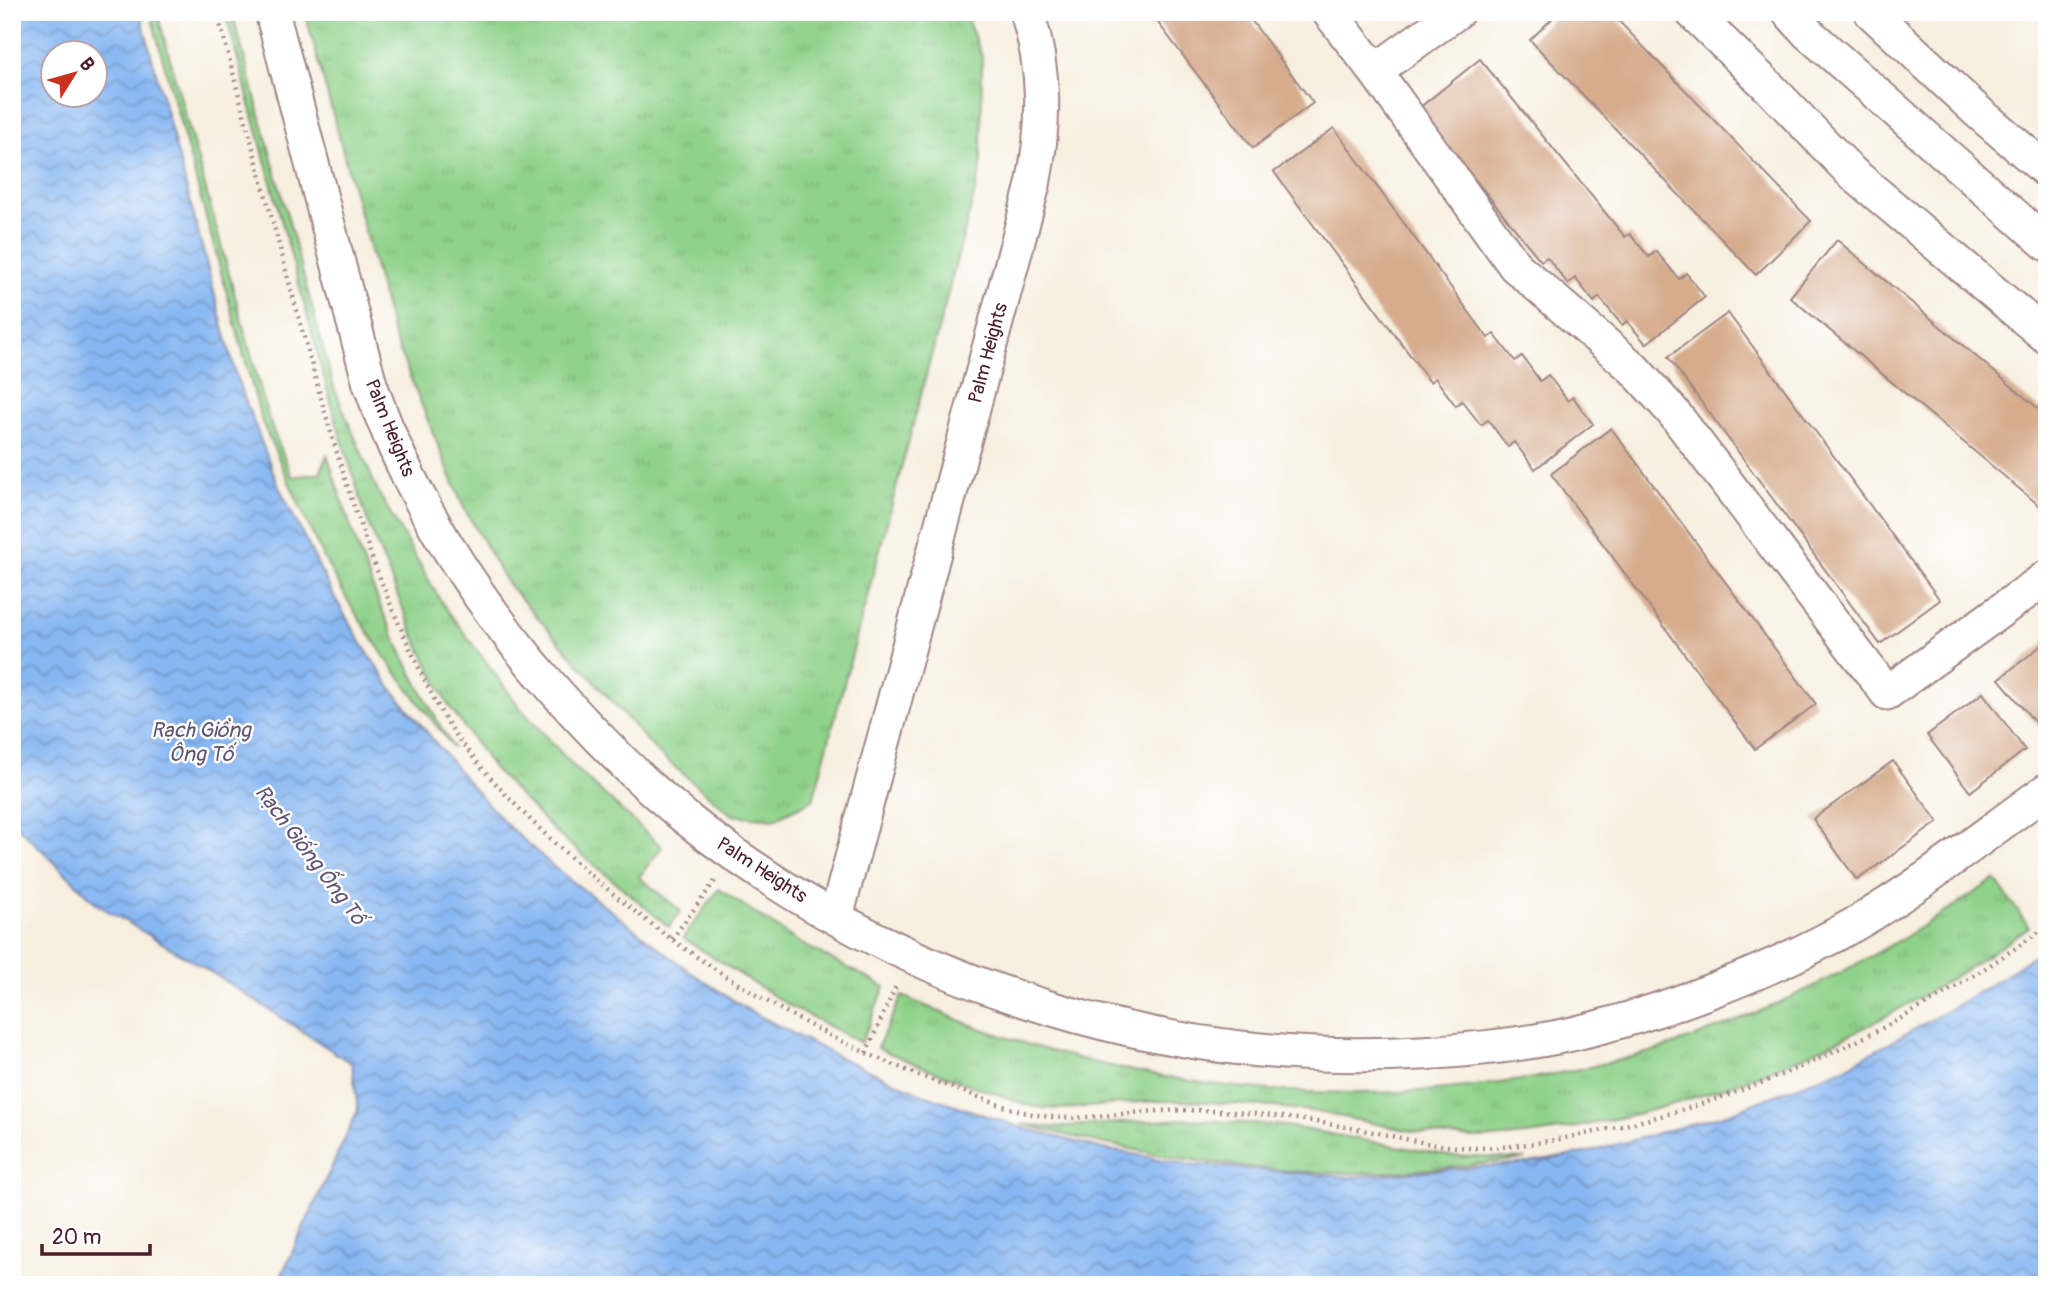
<svg xmlns="http://www.w3.org/2000/svg" width="2059" height="1297" font-family="Pangolin,sans-serif">
<defs>
<pattern id="grass-tufts" width="24" height="20" patternUnits="userSpaceOnUse" patternTransform="scale(1.75)"><rect width="24" height="20" fill="#8fd28a"/><path d="M3 7l-1-3M5 7V3M7 7l1-3M15 17l-1-3M17 17v-4M19 17l1-3" fill="none" stroke="#7db477"/></pattern>
<pattern id="water-waves" width="16" height="10" patternUnits="userSpaceOnUse" patternTransform="scale(1.75)"><rect width="16" height="10" fill="#87b7f2"/><path d="M0 5q4-4 8 0t8 0" fill="none" stroke="#7094c4"/></pattern>
</defs>
<rect width="100%" height="100%" fill="#fff"/>
<filter id="ink" filterUnits="userSpaceOnUse"><feTurbulence type="fractalNoise" baseFrequency=".0143" numOctaves="2"/><feDisplacementMap in="SourceGraphic" scale="14" xChannelSelector="R" yChannelSelector="G"/><feConvolveMatrix kernelMatrix="1 2 1 2 8 2 1 2 1" color-interpolation-filters="sRGB"/></filter>
<filter id="wash" filterUnits="userSpaceOnUse"><feTurbulence type="fractalNoise" baseFrequency=".00686" numOctaves="4" result="noise"/><feDisplacementMap in="SourceGraphic" scale="28" xChannelSelector="R" yChannelSelector="G"/><feGaussianBlur stdDeviation="1.57" result="paint"/><feColorMatrix in="noise" values="0 0 0 0 0 0 0 0 0 0 0 0 0 0 0 0 0 1.4 0 .05"/><feComposite in="paint" operator="in"/></filter>
<g filter="url(#wash)">
<rect width="100%" height="100%" fill="#f7efdf"/>
<path fill="url(#grass-tufts)" stroke="#6c785a" stroke-width="2" d="M150,12h7l112,408 23,57 28,-4 7,-18c21,64 41,128 70,188 17,36 36,70 56,105l-69,-92 -33,-50 -29,-51 -60,-133z
M225,12h7l102,376 44,104 64,111 80,107 53,58 87,79 -23,30 42,34 -12,16 -115,-96 -60,-62 -47,-66 -34,-70 -46,-113 -33,-106z
M305,12h659l18,44 -1,113 -168,631 -39,19 -42,-4 -75,-63 -151,-170 -43,-76 -70,-171z
M1995,879l34,48c-129,92 -268,160 -423,194 -44,9 -89,18 -133,17 -55,-2 -108,-18 -162,-27 -26,-4 -53,-5 -79,-7 -31,-3 -61,-4 -91,-2 -36,2 -75,11 -110,4 -13,-3 -27,-10 -40,-14 -39,-13 -76,-28 -114,-44l25,-52c27,11 53,23 80,33 186,66 390,82 583,43 34,-7 68,-14 101,-25 119,-39 227,-98 329,-168z
M719,889l81,54 85,44 -24,56 -73,-38 -105,-67z
M1187,1119l99,7 165,30 75,3c-59,6 -120,14 -180,14 -111,-1 -218,-22 -325,-49l31,3z"/>
<path fill="url(#water-waves)" stroke="#686b8e" stroke-width="2" fill-rule="evenodd" d="M12,12h128l97,367 42,108 53,106 30,51 29,44 75,92 43,47 45,40 138,106 58,38 82,43 88,39 100,34 84,22 83,15 161,13 182,-14 60,-11 137,-38 117,-46 104,-58 56,-34 43,-30v339h-1770l81,-175 -6,-46 -133,-87 -121,-72 -86,-84zM52,52h42v42h-42z"/>
<g id="blocks">
<path fill="#d6ac8d" d="M1150,12h95l68,91 -60,45z
M1559,12h51l201,209 -55,54 -226,-235z
M1480,59l145,178 5,-3 19,23 7,-6 23,28 7,-6 19,24 -59,47 -19,-23 -5,4 -23,-28 -5,5 -19,-24 -7,6 -21,-27 -6,4 -123,-152z
M1334,128l154,210 6,-4 21,27 7,-5 18,25 8,-6 20,26 5,-4 20,27 -58,45 -21,-27 -6,5 -20,-27 -7,5 -19,-24 -6,5 -21,-28 -5,4 -156,-210z
M1837,240l210,176v96l-257,-215z
M1728,313l212,287 -60,44 -212,-287z
M1611,428l205,276 -61,45 -204,-275z
M2047,641v96l-48,-58z
M1983,693l42,57 -55,42 -43,-57z
M1893,761l45,61 -81,58 -44,-61z"/>
</g>
</g>
<g filter="url(#ink)">
<use href="#blocks" fill-opacity="0" stroke="#a08785" stroke-width="2"/>
<g fill="none" stroke-linecap="round" stroke-linejoin="round">
<g stroke="#a08785" stroke-width="37">
<path id="minor" d="M272,12l98,372c35,102 93,197 162,280 52,62 110,121 174,170 204,153 460,234 715,219 50,-3 101,-8 151,-19 90,-21 203,-64 283,-110 67,-39 129,-89 192,-134
M1329,12l46,59 140,195 118,102 40,44 214,281 160,-116
M1692,12l78,76 82,85 195,164
M1789,12l19,21 239,211
M1871,12l106,99 70,60
M1375,71l82,-59
M836,917l197,-732c12,-61 13,-113 -6,-173"/>
</g>
<path stroke="#a08785" stroke-width="4.5" stroke-dasharray="2 5" stroke-linecap="butt" d="M217,12c29,111 59,222 89,332 27,99 55,196 97,289 16,35 31,71 53,102 35,48 78,90 122,129 112,99 240,177 381,226 28,10 56,22 85,26 33,5 68,-2 101,-4 35,-3 68,-2 102,1 42,4 84,11 126,19 33,7 66,15 100,16 43,0 84,-8 126,-17 164,-35 312,-107 448,-205
M672,939l43,-58
M866,1053l30,-67"/>
<use href="#minor" stroke="#fff" stroke-width="33"/>
</g>
</g>
<g text-anchor="middle" dominant-baseline="central" stroke-width="5" stroke-linejoin="round" paint-order="stroke">
<g font-size="19" fill="#4a1f2b" stroke="#fff">
<text transform="translate(988 353) rotate(-75)">Palm Heights</text>
<text transform="translate(390 428) rotate(68)">Palm Heights</text>
<text transform="translate(762 870) rotate(33)">Palm Heights</text>
</g>
<g font-size="21" font-style="italic" fill="#5f5471" stroke="#fff">
<text x="201" y="730">Rạch Giồng<tspan x="201" dy="24">Ông Tố</tspan></text>
<text transform="translate(310 855) rotate(53)">Rạch Giống Ống Tố</text>
</g>
</g>
<rect width="2059" height="1297" fill="none" stroke="#fff" stroke-width="42"/>
<g transform="translate(74 74) rotate(53)"><circle r="33" fill="#ffffff" stroke="#b7a5aa" stroke-width="2"/>
<path d="M0-5L12 26L0 18L-12 26Z" fill="#c8321e"/>
<text y="-10" font-size="19" font-weight="bold" text-anchor="middle" fill="#4a1f2b">B</text>
</g>
<path d="M42 1244v10h108v-10" fill="none" stroke="#4a1f2b" stroke-width="3.5"/>
<text x="52" y="1244" font-size="21" fill="#4a1f2b" stroke="#ffffff" stroke-width="5" paint-order="stroke">20 m</text>
</svg>
